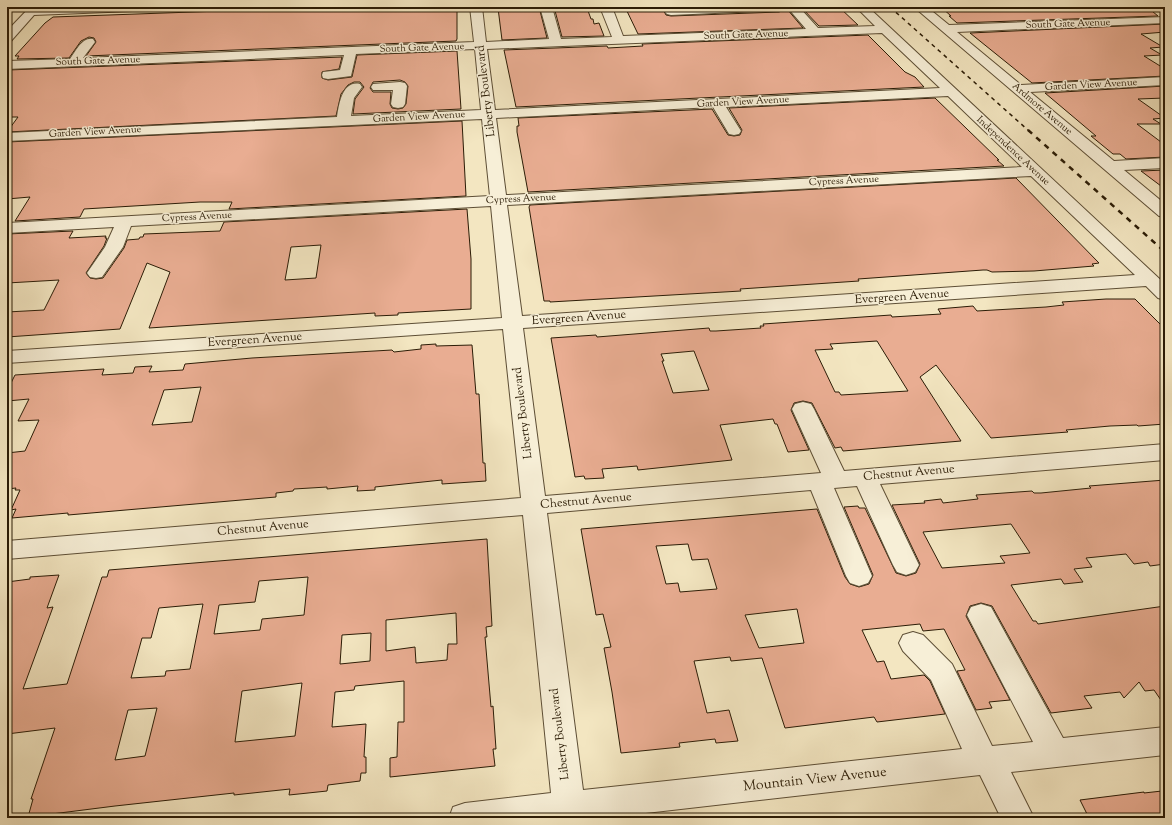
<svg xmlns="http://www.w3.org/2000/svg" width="1172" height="825" font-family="'Sorts Mill Goudy',serif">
<rect width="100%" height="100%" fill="#f3e6c1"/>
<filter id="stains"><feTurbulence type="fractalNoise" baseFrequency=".005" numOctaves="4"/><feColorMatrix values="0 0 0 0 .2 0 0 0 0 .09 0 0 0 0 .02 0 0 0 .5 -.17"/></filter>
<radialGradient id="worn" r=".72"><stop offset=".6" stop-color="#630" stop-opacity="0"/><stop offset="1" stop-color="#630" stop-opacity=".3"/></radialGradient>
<path fill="#e9ad92" stroke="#2b1c06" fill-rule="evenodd" d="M332,7h125v32l-1,2 -370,15 10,-14 -2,-4 -5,-1 -8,4 -12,17 -52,1 2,-3h-4l30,-33 8,-6z
M500,7h39l8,31 -45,2 -4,-32h2z
M554,7h30l3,1 4,11h2l1,5 5,-1 5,13 -42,1z
M625,7h55l-9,1 -7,3 2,4 5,1 108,-4 8,-3 16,19 -165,6z
M801,7h38l19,18 -39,1z
M941,7h206l11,9 -201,7 -8,-7h2z
M1165,24v8l-24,2 22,13 -13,1 12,7 -18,1 21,13v7l-133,7 -62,-50z
M868,35l37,37 10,5 9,10 -408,20 -12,-57 103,-4 1,2 35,-2 -1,-2z
M457,51l4,58 -108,5 2,-15 9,-12 -4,-5h-6l-6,3 -7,9 -5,22 -329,16 11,-15h-11l1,-47 334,-13 -3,12 -17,3v6l6,2 24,-3 5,-22zM400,80l5,2 3,4 -2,18 -3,4 -5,1 -6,-1 -2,-4 1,-12h-18l-3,-4 3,-6z
M1165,86v12l-27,1 27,19 -12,1 8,5h-24l28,21v12l-39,2 -6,-5h-7l-22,-18h5l-51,-43z
M935,98l64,62h-2l7,6 -476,26 -11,-60v-6h2l-1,-8 194,-9 16,26 6,1 6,-1 2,-5 -13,-22z
M462,121l4,75 -237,13 3,-7h-32l-116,7 -4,8 -65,4 15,-24 -23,2v-57z
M1165,170v19l-24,-18z
M1016,178l83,85 -7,1 2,2 -60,5 -42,1 -5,-2h-4l-125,9 1,2 -119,8 1,2 -191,11v-1h-6l-15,-94 1,-2z
M467,209l4,50v50l-73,4v2l-23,1v-3l-226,15 21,-56 -23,-9 -27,66 -113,8v-25l37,-2 15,-30 -52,3v-49l66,-3 -4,7 37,-2 -1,2h2l-3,8 -18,27 4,5 6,1 7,-1 21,-30 3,-8 12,-1 1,-2h3l1,-3 76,-3 4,-9zM321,245l-5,33 -31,2 6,-33z
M1106,299h29l30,30v95l-27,2 -1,-1 -27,1 -44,4 2,2 -77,6 -55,-73 -16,12 41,64 -118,10 -2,-4 -6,1 -23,-45 -9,-2 -9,2 -3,7 18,40 -21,2 -11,-28h-2l-2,-5 -53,6 12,35 -94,10 -1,-4 -35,3 2,9 -19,1 -1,-3 -9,1 -24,-139 45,-3 1,2 112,-9 1,3h6l45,-3 -1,-2h4l-1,-2 128,-9 1,2 49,-3 -3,-5 35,-3 4,5 17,-1 52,-3 18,-2 -2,-3zM877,341l31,50 -67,4 -2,-3h-4l-20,-42 18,-1 -3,-5zM694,351l15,39 -36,3 -11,-32h2l-3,-7z
M436,344v2l36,-1 4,49h3l4,69h2l1,18 -44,3v-4l-67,7v3l-18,1 1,-5 -31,3v-2l-33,2 -1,2 -17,2v4l-208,18v-2l-56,5 4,-9 -5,1 9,-20h-5l1,-2 -9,1v-36l18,-2 14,-31 -21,1 11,-22 -22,2v-10l8,-16 89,-6 -2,6 31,-2 2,-6 17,-1 -3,6 34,-2 2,-6 67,-6 140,-8 2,2 27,-3v-4zM201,387l-9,35 -40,3 12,-35z
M1165,480v84l-15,2 -2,-4 -14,2 -8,-10 -40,4 6,9 -18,2 9,13 -19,2 -3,-5 -50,6 22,36h3l2,3 127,-18v100l-11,-16 -9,1 -6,-9 -15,16 -4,-6 -36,4 8,12 -41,5 -59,-107 -11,-3 -11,3 -4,10 44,84 -21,2 3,6 -16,2 -19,-39 8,-1 -21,-41 -21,2 -3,-7 -58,6 15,32 7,-1 7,18 33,-4 6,6 15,33 -68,8 -3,-5 -89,11 -23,-70 -31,3 -1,-4 -36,4 13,52 22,-3 9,31 -22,2 -1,-4 -36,4 1,4 -59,6 -9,-61 -8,-44 7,-1 -8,-33 -7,1 -15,-86 236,-20 28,68 5,7 9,3 10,-3 4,-9 -29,-68 14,-1 1,2h6l31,65 10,3 10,-3 4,-9 -28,-59 33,-2 -1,-2 17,-2 2,4 35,-4 -2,-4 56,-4 2,2h7l50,-5 -2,-2zM1011,524l19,29 -30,3 5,7 -63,5 -19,-36zM688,544l4,16 16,-1 9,30 -37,3 -2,-9 -12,1 -10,-38zM797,609l7,34 -45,5 -14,-33z
M487,539l5,87 -6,1 1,10h-2l6,70 2,-1 3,43h-3l2,17 -105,11v-19l7,-1 1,-35h6v-41l-49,5 -1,4 -19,2 -3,35 34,-3 -2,33h2v16h-5l-1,8 -32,4 -1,6 -38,4 1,-6 -56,6v-2l-119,13 -87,11 5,-18h-2l24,-71 -48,6v-152l23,-3v-2l29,-2 -12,33 6,-1 -30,82 44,-5 35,-107h5l2,-7zM308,577l-4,38 -42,4 -2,11 -46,4 5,-29 36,-3 4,-21zM203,604l-13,65 -24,2 -1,5 -34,2 11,-40h9l8,-30zM456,613l1,31h-9l-1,16 -31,3 -1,-16 -29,4v-31zM371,633l-1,28 -30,3 2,-29zM302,683l-7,53 -60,6 7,-51zM157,708l-12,48 -30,4 13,-50z
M1162,791l3,6v21h-76l-9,-18 64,-8v1z"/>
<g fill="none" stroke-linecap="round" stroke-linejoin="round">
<g stroke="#5d4e35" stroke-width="2">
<path id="minor" d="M30,7h12l-1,1 122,-1 -6,3 -123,5 -23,26 -4,1v-11z
M470,7h12l4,35 63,-3 -9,-32h12l9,32 51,-2 -12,-30h12l11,29 183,-7 -19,-22h12l19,21 57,-2 -19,-19h12l297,277v16l-7,-2 -12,-12 -623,42 22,168 276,-23 -29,-64 3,-5 8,-2 8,2 3,5 30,62 321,-27v16l-285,24 39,81 -4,7 -9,3 -9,-3 -4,-7 -36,-79 -23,2 38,88 -4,7 -9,3 -9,-3 -4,-7 -35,-86 -264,23 36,277 379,-41 -31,-69 -28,-29 -4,-8 4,-8 10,-3 10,3 29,29 40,82 41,-4 -66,-127 4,-8 10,-3 10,3 72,131 102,-11v28l-154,17 23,46h-33l-21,-43 -378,43h-153l4,-11 12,-4 86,-10 -28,-278 -516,44v-18l514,-43 -18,-169 -496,34v-12l495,-33 -11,-112 -360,20 -8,21 -21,30 -6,1 -6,-1 -3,-4 18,-26 9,-20 -107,6v-10l483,-27 -8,-77 -475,22v-8l330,-16c2,-12 5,-37 23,-33l2,3 -8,11 -3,18 130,-6 -6,-61 -119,5 -5,22 -23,3 -5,-1 -1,-3 1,-3 17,-2 4,-15 -337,14v-8l63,-2c6,-8 12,-22 23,-20l2,3 -12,16 391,-16zM882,33l58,55 -445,22 -8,-61zM948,96l74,71 -516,28 -10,-77 217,-11 16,27 5,1 5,-1 2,-3 -15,-24zM1031,176l104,99 -613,41 -15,-111z
M706,7h79l-6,3 -108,5 -4,-1 -2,-2 2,-2 4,-1z
M914,7h13l22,18 216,-8v6l-208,9 64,53 144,-8v8l-135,7 84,69 51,-3v10l-41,2 41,34v13l-6,-1z
M400,82l5,1 2,3 -2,18 -2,3 -5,1 -5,-1 -2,-3 2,-14h-20l-2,-3 2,-3z"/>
</g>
<use href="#minor" fill="#f7efd7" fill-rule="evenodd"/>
<path stroke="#2b1c06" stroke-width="1.5" stroke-dasharray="4 4" stroke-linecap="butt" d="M890,7l139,124"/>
<path stroke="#2b1c06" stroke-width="2.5" stroke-dasharray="5.5 5.5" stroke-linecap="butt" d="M1028,130l137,122"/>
</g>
<g text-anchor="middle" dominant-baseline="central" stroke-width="3" stroke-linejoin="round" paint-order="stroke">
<g font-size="10" fill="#2b1c06" stroke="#f7efd7">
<text transform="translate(1068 24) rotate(-2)">South Gate Avenue</text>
<text transform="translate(746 35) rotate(-2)">South Gate Avenue</text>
<text transform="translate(422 48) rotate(-2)">South Gate Avenue</text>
<text transform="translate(98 61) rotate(-2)">South Gate Avenue</text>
<text transform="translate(1091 85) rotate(-3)">Garden View Avenue</text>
<text transform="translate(743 102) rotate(-3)">Garden View Avenue</text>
<text transform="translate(1042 109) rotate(40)">Ardmore Avenue</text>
<text transform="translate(419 117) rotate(-3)">Garden View Avenue</text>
<text transform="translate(95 132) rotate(-3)">Garden View Avenue</text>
<text transform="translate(1013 151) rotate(43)">Independence Avenue</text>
<text transform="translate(844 181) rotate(-3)">Cypress Avenue</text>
<text transform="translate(521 199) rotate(-3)">Cypress Avenue</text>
<text transform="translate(197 217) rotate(-3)">Cypress Avenue</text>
</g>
<g font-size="12" fill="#2b1c06" stroke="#f7efd7">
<text transform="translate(486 91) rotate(-97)">Liberty Boulevard</text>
<text transform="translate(902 297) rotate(-4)">Evergreen Avenue</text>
<text transform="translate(579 318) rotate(-4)">Evergreen Avenue</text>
<text transform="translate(255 340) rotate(-4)">Evergreen Avenue</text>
<text transform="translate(523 413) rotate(-97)">Liberty Boulevard</text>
<text transform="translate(909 473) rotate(-5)">Chestnut Avenue</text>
<text transform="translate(586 501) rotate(-5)">Chestnut Avenue</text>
<text transform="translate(263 528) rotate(-5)">Chestnut Avenue</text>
<text transform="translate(560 734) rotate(-97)">Liberty Boulevard</text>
</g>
<g font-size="14" fill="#2b1c06" stroke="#f7efd7">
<text transform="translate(815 780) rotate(-6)">Mountain View Avenue</text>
</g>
</g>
<rect width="1172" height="825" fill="none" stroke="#f3e6c1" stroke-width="24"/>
<rect x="8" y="8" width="1156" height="809" fill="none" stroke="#2b1c06" stroke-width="2"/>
<rect x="12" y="12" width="1148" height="801" fill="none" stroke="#2b1c06"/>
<rect width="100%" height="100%" filter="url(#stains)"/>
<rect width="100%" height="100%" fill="url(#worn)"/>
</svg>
